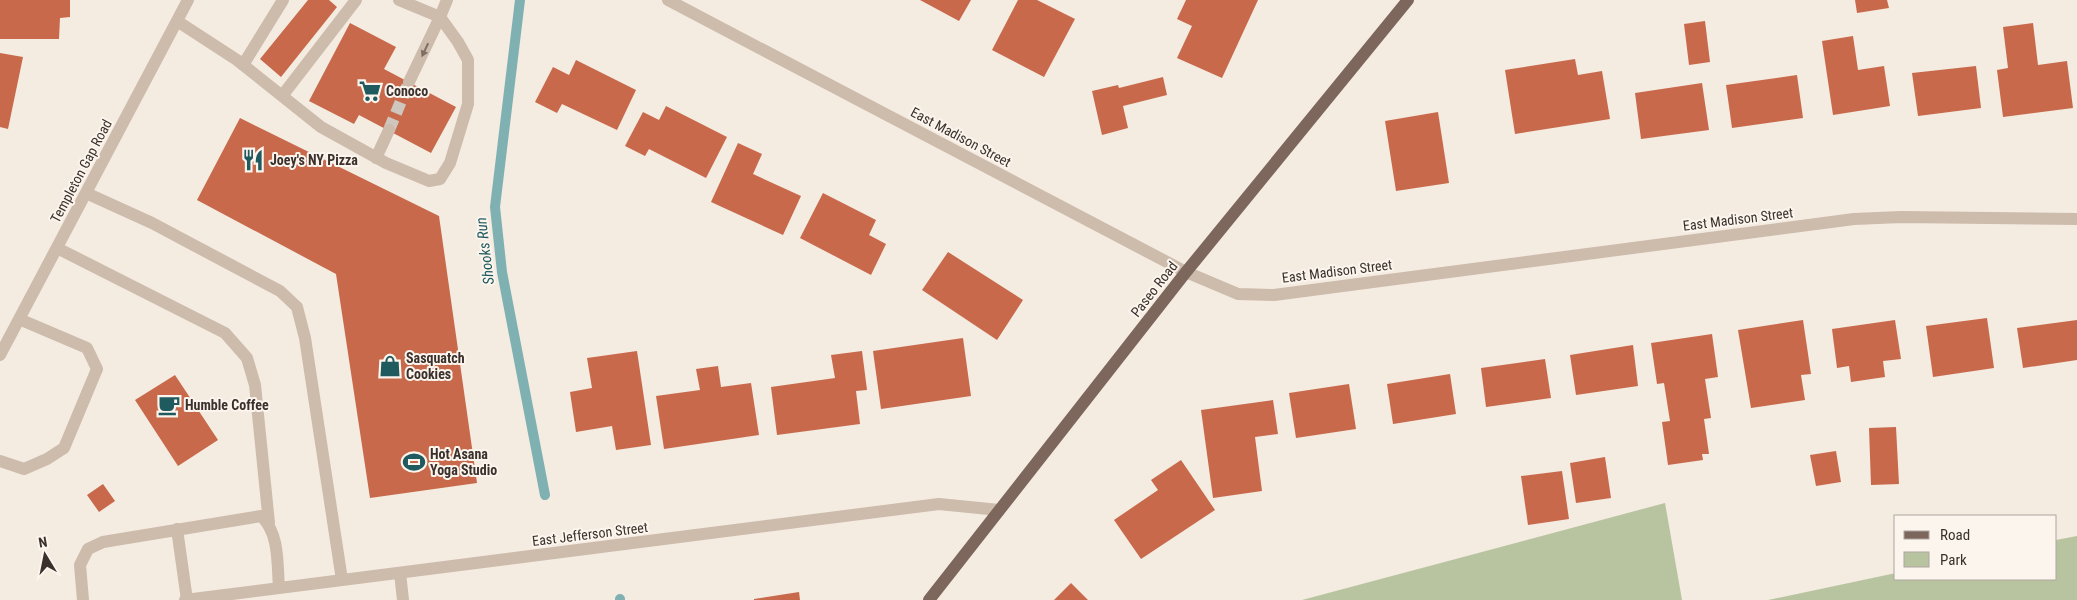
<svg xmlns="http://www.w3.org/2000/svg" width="2077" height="600" font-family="'Roboto Condensed',sans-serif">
<rect width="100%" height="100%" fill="#f4ebe1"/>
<path fill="#b8c4a0" d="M1665,503l17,97h-380z
M2077,536v64h-309l128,-27v6h160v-39z"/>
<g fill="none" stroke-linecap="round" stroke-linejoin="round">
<path stroke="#7fb0b2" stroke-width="10" d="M520,0l-25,207 7,65 43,223
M620,599v1"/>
</g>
<path fill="#c8694b" d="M0,0h70v17l-10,1 -1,21h-59z
M308,0h21l8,7 -56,70 -21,-18z
M920,0h51l-12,21z
M1018,0h19l38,19 -31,58 -52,-27z
M1186,0h72l-36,78 -45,-20 15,-32 -15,-7z
M1855,0h32l2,8 -32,5z
M1705,21l5,41 -21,3 -5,-41z
M350,23l46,24 -12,22 72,38 -25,46 -72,-38 -5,9 -45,-23z
M2033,23l5,42 29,-4 6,47 -70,9 -6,-47 11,-2 -5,-41z
M1853,36l5,34 26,-4 6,40 -57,9 -11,-74z
M0,53l23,4 -15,72 -8,-2z
M1575,59l3,16 24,-4 8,48 -95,15 -10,-64z
M576,60l60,30 -19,40 -55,-26 -5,9 -22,-11 18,-35 16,8z
M1976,66l5,42 -63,8 -6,-43z
M1797,75l6,43 -71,10 -6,-43z
M1163,77l4,18 -44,11 5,22 -26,7 -10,-44 26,-6 1,3z
M1702,83l7,47 -68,9 -6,-46z
M666,106l61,31 -21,41 -57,-29 -4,7 -20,-10 18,-34 16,8z
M1438,112l11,71 -53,8 -11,-70z
M240,118l199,98 38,267 -107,15 -34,-224 -139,-74z
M738,143l24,11 -9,20 48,22 -18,39 -72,-33z
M823,193l53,27 -7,15 17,9 -15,31 -71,-37z
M948,252l75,48 -26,40 -75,-50z
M1987,318l7,50 -61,9 -7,-51z
M1803,320l8,54 -10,1 4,25 -54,8 -13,-78z
M1895,320l6,39 -18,2 2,16 -34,5 -2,-16 -12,2 -5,-39z
M2077,320v40l-54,8 -6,-40z
M1712,334l6,43 -13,2 6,39 -7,1 5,35h-7l1,6 -35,5 -6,-43 8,-1 -6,-38 -7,1 -6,-41z
M963,338l8,58 -90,13 -8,-58z
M1633,345l5,41 -62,9 -6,-40z
M637,351l14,94 -35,5 -4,-24 -36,6 -6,-40 22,-4 -5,-30z
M862,351l5,39 -11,1 4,33 -83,11 -6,-48 64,-9 -4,-23z
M1545,359l6,39 -65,9 -5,-39z
M718,366l3,21 30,-4 8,52 -95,14 -8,-53 44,-6 -4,-21z
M1450,374l6,40 -63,10 -6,-40z
M175,375l43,65 -40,26 -43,-66z
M1349,384l7,45 -60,9 -7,-45z
M1273,400l5,34 -23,3 7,54 -49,7 -12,-88z
M1896,427l3,57 -28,1 -2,-57z
M1836,451l5,31 -25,4 -6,-31z
M1605,457l6,41 -35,5 -6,-40z
M1181,460l34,50 -74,49 -27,-39 44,-30 -7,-10z
M1562,471l7,48 -41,6 -7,-49z
M103,484l12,17 -16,11 -12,-17z
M1071,583l17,17h-34z
M799,592l1,8h-46v-1z"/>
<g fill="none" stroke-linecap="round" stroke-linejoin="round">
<path stroke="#cfc6bd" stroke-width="12" stroke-dasharray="12 6" stroke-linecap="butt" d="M389,130l20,-48"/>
<path stroke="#cdbbac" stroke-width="12" d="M399,0l41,17 -31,65
M668,0l518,272 52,22 36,1 580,-76 47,-2 176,2
M177,21l60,39 84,67 65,36 43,18 11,-2 10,-16 18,-59v-44l-10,-18 -18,-25 7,-17
M243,65l40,-65
M282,96l74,-96
M376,158l13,-28
M86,193l66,30 128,68 17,16 8,31 37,242
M57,248l168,85 22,25 8,27 14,138
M0,355l188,-355
M0,461l24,8 23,-10 17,-11 33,-79 -10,-21 -68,-29
M177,529l10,71
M400,573l3,27
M83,600l-3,-35 8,-16 15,-7 158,-26c19,18 16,48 18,72
M185,600l754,-96 60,6"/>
<path stroke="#7d675c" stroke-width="12" d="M929,600l257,-328 222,-272"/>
</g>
<defs><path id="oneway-solid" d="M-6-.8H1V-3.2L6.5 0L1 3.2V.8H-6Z" transform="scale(1.25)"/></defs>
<use fill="#7d6f65" href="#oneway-solid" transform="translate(425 50) rotate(115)"/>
<defs>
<g id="supermarket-bare" transform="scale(1.725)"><path d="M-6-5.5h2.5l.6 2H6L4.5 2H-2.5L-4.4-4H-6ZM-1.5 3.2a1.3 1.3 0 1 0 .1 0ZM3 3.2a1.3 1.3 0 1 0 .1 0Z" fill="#1f5a5e" stroke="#fbf5ee" stroke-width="2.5" paint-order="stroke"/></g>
<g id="restaurant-bare" transform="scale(1.725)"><path d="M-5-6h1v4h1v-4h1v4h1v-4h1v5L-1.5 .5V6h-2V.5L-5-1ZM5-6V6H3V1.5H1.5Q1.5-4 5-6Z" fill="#1f5a5e" stroke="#fbf5ee" stroke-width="2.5" paint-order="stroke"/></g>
<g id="shop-bare" transform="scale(1.725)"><path d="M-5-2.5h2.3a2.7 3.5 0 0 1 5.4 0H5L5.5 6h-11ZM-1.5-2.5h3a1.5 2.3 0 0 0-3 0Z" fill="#1f5a5e" stroke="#fbf5ee" stroke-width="2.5" paint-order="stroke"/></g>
<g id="cafe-bare" transform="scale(1.725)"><path d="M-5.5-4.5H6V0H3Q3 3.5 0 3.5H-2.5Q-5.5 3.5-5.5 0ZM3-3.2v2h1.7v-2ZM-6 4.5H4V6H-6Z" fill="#1f5a5e" stroke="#fbf5ee" stroke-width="2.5" paint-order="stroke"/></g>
<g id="stadium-bare" transform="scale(1.725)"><path d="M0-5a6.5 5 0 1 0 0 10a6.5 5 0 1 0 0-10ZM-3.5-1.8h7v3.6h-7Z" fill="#1f5a5e" stroke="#fbf5ee" stroke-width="2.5" paint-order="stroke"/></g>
</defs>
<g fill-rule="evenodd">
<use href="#supermarket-bare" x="370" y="91"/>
<use href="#restaurant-bare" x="253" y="160"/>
<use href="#shop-bare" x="390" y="366"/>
<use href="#cafe-bare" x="169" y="405"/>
<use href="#stadium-bare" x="414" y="462"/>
</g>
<g text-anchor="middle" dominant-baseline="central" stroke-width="4" stroke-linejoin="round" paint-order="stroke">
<g font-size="14" font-weight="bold" fill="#3b302b" stroke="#fbf5ee" text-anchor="start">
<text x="386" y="91">Conoco</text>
<text x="270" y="160">Joey's NY Pizza</text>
<text x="406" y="358">Sasquatch<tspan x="406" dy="16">Cookies</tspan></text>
<text x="185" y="405">Humble Coffee</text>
<text x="430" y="454">Hot Asana<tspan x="430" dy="16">Yoga Studio</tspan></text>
</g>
<g font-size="14" fill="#3b302b" stroke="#fbf5ee">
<text transform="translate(961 137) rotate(28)">East Madison Street</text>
<text transform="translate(81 171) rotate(-62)">Templeton Gap Road</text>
<text transform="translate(1738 219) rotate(-7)">East Madison Street</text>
<text transform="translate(1337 271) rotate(-7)">East Madison Street</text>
<text transform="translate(1154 289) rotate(-52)">Paseo Road</text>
<text transform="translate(590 534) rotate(-7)">East Jefferson Street</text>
</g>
<g font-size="15" font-style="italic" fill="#1f5a5e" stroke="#fbf5ee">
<text transform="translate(485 251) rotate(-97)">Shooks Run</text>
</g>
</g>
<rect x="1894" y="515" width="162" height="65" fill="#fbf5ee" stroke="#aea6a0"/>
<rect x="1904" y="531" width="25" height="8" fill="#7d675c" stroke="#aea6a0"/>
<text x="1940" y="540" font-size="15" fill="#3b302b">Road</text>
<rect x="1904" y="552" width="25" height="15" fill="#b8c4a0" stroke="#aea6a0"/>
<text x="1940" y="565" font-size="15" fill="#3b302b">Park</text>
<g transform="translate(45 555) rotate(350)" stroke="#fbf5ee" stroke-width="4" paint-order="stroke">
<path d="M0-4L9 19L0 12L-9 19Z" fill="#3b302b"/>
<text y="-8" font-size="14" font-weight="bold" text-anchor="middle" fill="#3b302b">N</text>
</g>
</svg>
